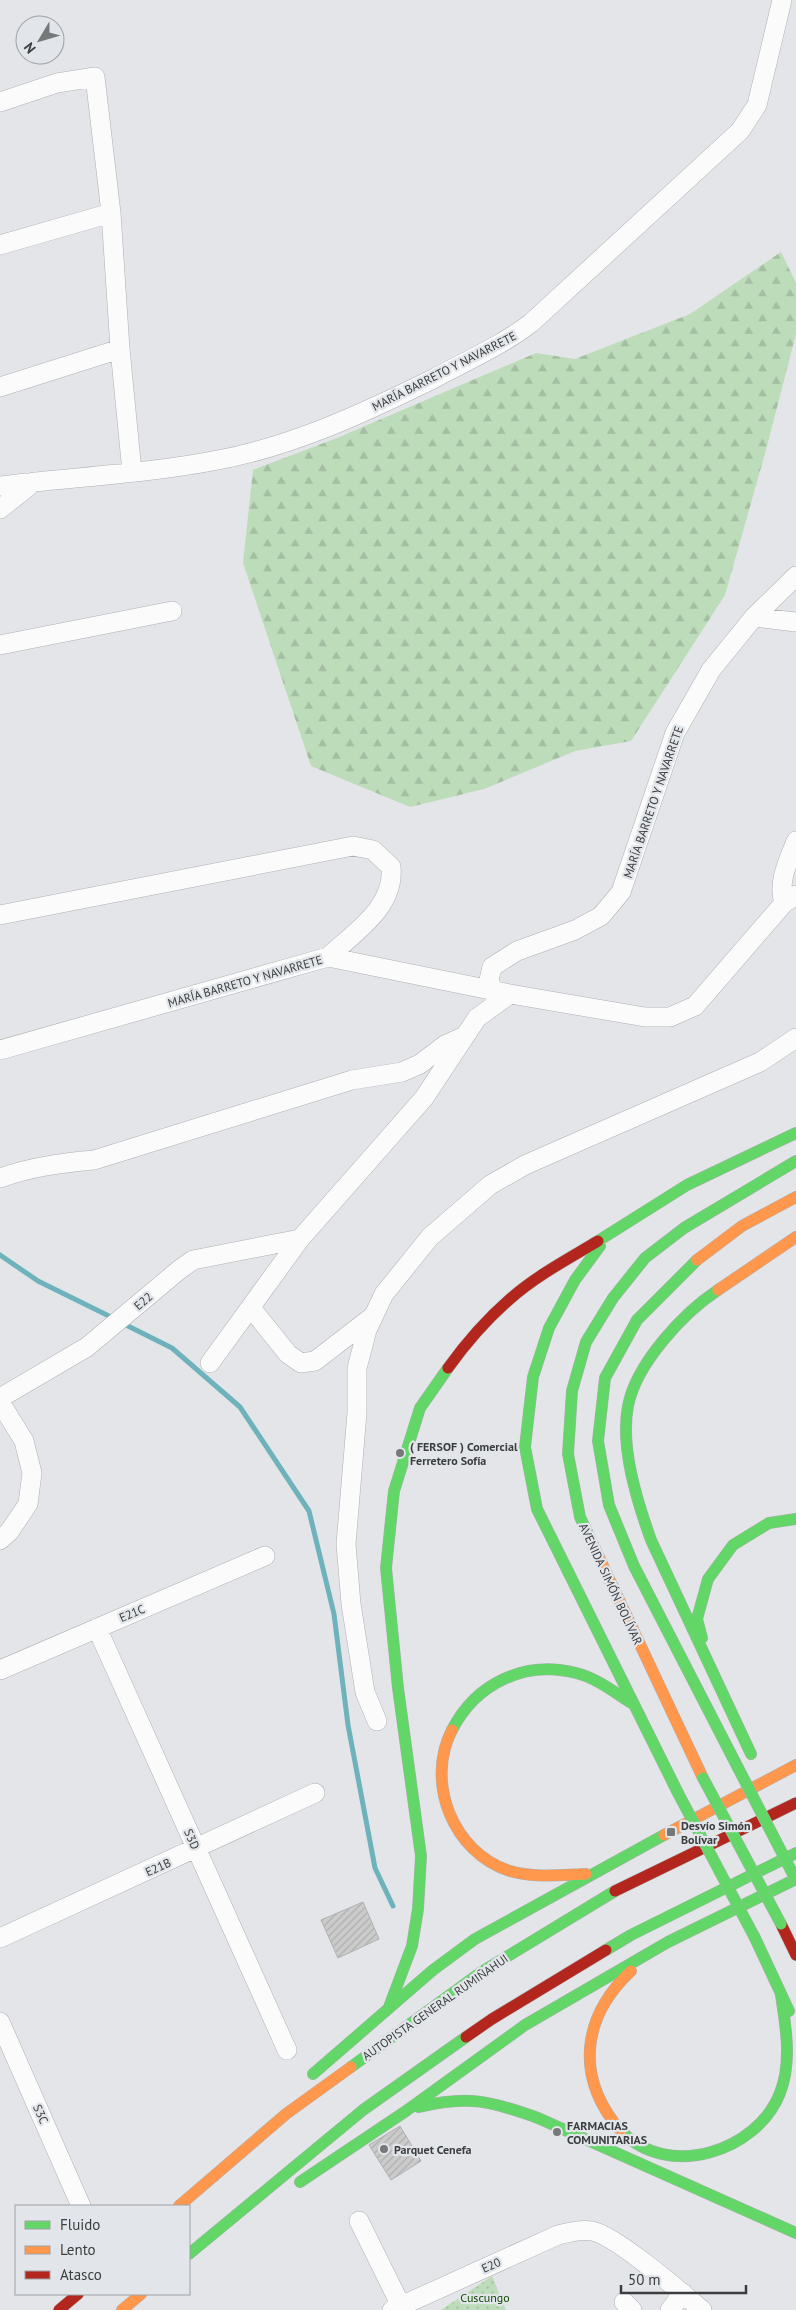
<svg xmlns="http://www.w3.org/2000/svg" width="796" height="2310" font-family="'PT Sans',sans-serif">
<defs>
<pattern id="forest-firs" width="22" height="20" patternUnits="userSpaceOnUse" patternTransform="scale(1.25)"><rect width="22" height="20" fill="#bddcba"/><path d="M5 1l3.5 6h-7zM16 11l3.5 6h-7z" fill="#a3bea1"/></pattern>
<pattern id="park-dots" width="8" height="8" patternUnits="userSpaceOnUse" patternTransform="scale(1.25)"><rect width="8" height="8" fill="#bddcba"/><path d="M2 2h.1M6 6h.1" fill="none" stroke="#a3bea1" stroke-width="1.8" stroke-linecap="round"/></pattern>
<pattern id="building-hatch" width="6" height="6" patternUnits="userSpaceOnUse" patternTransform="scale(1.25)"><rect width="6" height="6" fill="#cbcbcc"/><path d="M-1 1l2-2M0 6l6-6M5 7l2-2" fill="none" stroke="#afafb0"/></pattern>
</defs>
<rect width="100%" height="100%" fill="#e3e5e8"/>
<path fill="url(#forest-firs)" d="M781,252l15,31v51l-30,116 -41,145 -94,146 -56,10 -91,38 -74,18 -99,-41 -68,-203 10,-93 84,-32 199,-85 39,6 115,-45z"/>
<path fill="url(#park-dots)" d="M492,2276l14,34h-65z"/>
<g fill="none" stroke-linecap="round" stroke-linejoin="round">
<path stroke="#6eb2bc" stroke-width="5" d="M0,1255l38,26 77,38
M122,1323l50,25 68,59 69,104 25,103 14,111 27,143 18,38"/>
</g>
<path fill="url(#building-hatch)" stroke="#b0b1b3" d="M363,1902l16,37 -41,19 -17,-38z
M400,2126l21,35 -30,19 -22,-35z"/>
<g fill="none" stroke-linecap="round" stroke-linejoin="round">
<g stroke="#aeb0b2" stroke-width="20">
<path id="street" d="M0,102l57,-19 38,-6 16,136 9,136 12,123
M0,245l111,-32
M0,387l120,-38
M0,486c72,-9 146,-12 218,-26 75,-14 146,-47 215,-81 33,-18 68,-33 98,-56l209,-192 17,-26 25,-105
M0,509l34,-27
M754,617l42,5
M0,645l172,-34
M784,903c-7,-21 5,-43 12,-62
M0,915l353,-69 20,4 18,17c4,40 -36,65 -63,90
M493,991l-4,-11 3,-13 25,-16 58,-21 26,-14 20,-24 54,-159 36,-63 43,-53 42,-41
M0,1050l328,-93 182,37 135,23h25l25,-11 89,-103 12,-8
M0,1178c31,-11 61,-15 94,-18l258,-80 50,-8 18,-8 25,-19 18,-8
M251,1308l37,46 13,9 14,-2 57,-44
M210,1363l90,-124 124,-141 53,-80 33,-24
M0,1398l87,-51 92,-77 14,-10 107,-21
M0,1402l24,39 8,32 -4,31 -19,28 -9,8
M97,1628l190,422
M0,1670l265,-114
M377,1721l-12,-29 -14,-88 -5,-60 11,-131v-45l10,-38 17,-36 46,-57 60,-52 35,-20 235,-103 36,-24
M0,1938l315,-145
M0,2022l81,184
M359,2221l44,89
M624,2302l8,8
M392,2310l166,-75c11,-3 23,-6 34,-4 23,4 90,62 110,79
M670,2310l13,-17"/>
</g>
<g stroke="#aeb0b2" stroke-width="12">
<path id="fast" d="M598,1241l89,-56 109,-52
M600,1246l-25,34 -26,48 -16,49 -8,70 12,62 141,284
M697,1260l-60,60 -32,58 -7,63 11,64 25,61 101,196
M718,1290c-35,23 -82,74 -90,116 -8,41 9,95 23,134l100,214
M595,1549l-15,-32 -12,-63 4,-63 14,-49 27,-44 32,-40 39,-30 112,-67
M702,1638l-5,-19 11,-40 25,-34 36,-22 27,-4
M452,1730c24,-47 73,-70 124,-57 21,5 39,20 57,31
M755,1938l34,73
M606,1950l25,-15 165,-82
M389,2007l23,-61 6,-37 3,-53 -23,-168 -12,-120 8,-77 26,-83 28,-40
M351,2067l129,-94 135,-82
M313,2074l120,-104 42,-31 189,-104
M419,2107c49,-12 72,-6 119,11l258,115
M621,2131c47,49 136,21 159,-38 12,-30 6,-66 1,-98
M300,2182l106,-71 119,-86 143,-83 128,-63
M189,2254l174,-144 103,-73"/>
</g>
<g stroke="#aeb0b2" stroke-width="12">
<path id="slow" d="M697,1260l45,-34 54,-29
M718,1290l78,-53
M595,1549l108,229
M452,1730c-27,52 1,123 58,141 24,7 51,4 76,3
M664,1835l132,-70
M621,2131c-46,-53 -40,-113 10,-160
M179,2206l107,-92 65,-47
M122,2310l19,-16"/>
</g>
<g stroke="#aeb0b2" stroke-width="12">
<path id="jam" d="M448,1368c18,-25 39,-49 62,-69 26,-23 58,-40 88,-58
M615,1891l181,-88
M781,1924l15,31
M466,2037l26,-18 114,-69
M59,2310l19,-16"/>
</g>
<use href="#street" stroke="#fbfbfc" stroke-width="19"/>
<use href="#fast" stroke="#63d668" stroke-width="11"/>
<use href="#slow" stroke="#ff974d" stroke-width="11"/>
<use href="#jam" stroke="#b3261e" stroke-width="11"/>
<g stroke="#aeb0b2" stroke-width="12" stroke-linecap="butt">
<path id="fast-bridge" d="M735,1762l61,118
M703,1778l78,146
M678,1793l77,145"/>
</g>
<use href="#fast-bridge" stroke="#63d668" stroke-width="11"/>
</g>
<g fill="#76787a" stroke="#e2e5e9" stroke-width="2">
<circle cx="400" cy="1453" r="5"/>
<rect x="666" y="1827" width="10" height="10" rx="2.5"/>
<circle cx="557" cy="2132" r="5"/>
<circle cx="384" cy="2149" r="5"/>
</g>
<g text-anchor="middle" dominant-baseline="central" stroke-width="4.5" stroke-linejoin="round" paint-order="stroke">
<g font-size="12" fill="#3b3d3e" stroke="#e2e5e9">
<text transform="translate(444 371) rotate(-27)">MARÍA BARRETO Y NAVARRETE</text>
<text transform="translate(653 802) rotate(-71)">MARÍA BARRETO Y NAVARRETE</text>
<text transform="translate(245 981) rotate(-16)">MARÍA BARRETO Y NAVARRETE</text>
<text transform="translate(143 1301) rotate(-41)">E22</text>
<text transform="translate(611 1584) rotate(65)">AVENIDA SIMÓN BOLÍVAR</text>
<text transform="translate(132 1613) rotate(-23)">E21C</text>
<text transform="translate(192 1839) rotate(66)">S3D</text>
<text transform="translate(158 1867) rotate(-24)">E21B</text>
<text transform="translate(435 2007) rotate(-35)">AUTOPISTA GENERAL RUMIÑAHUI</text>
<text transform="translate(41 2114) rotate(66)">S3C</text>
<text transform="translate(491 2265) rotate(-24)">E20</text>
</g>
<g font-size="12" font-weight="bold" fill="#3b3d3e" stroke="#e2e5e9" text-anchor="start">
<text x="410" y="1446">( FERSOF ) Comercial<tspan x="410" dy="14">Ferretero Sofía</tspan></text>
<text x="681" y="1825">Desvío Simón<tspan x="681" dy="14">Bolívar</tspan></text>
<text x="567" y="2125">FARMACIAS<tspan x="567" dy="14">COMUNITARIAS</tspan></text>
<text x="394" y="2149">Parquet Cenefa</text>
</g>
<g font-size="12" fill="#124d07" stroke="#e2e5e9">
<text x="485" y="2297">Cuscungo</text>
</g>
</g>
<rect x="15" y="2205" width="175" height="90" fill="#e2e5e9" stroke="#9fa2a5"/>
<rect x="25" y="2221" width="25" height="8" fill="#63d668" stroke="#9fa2a5"/>
<text x="60" y="2230" font-size="15" fill="#3b3d3e">Fluido</text>
<rect x="25" y="2246" width="25" height="8" fill="#ff974d" stroke="#9fa2a5"/>
<text x="60" y="2255" font-size="15" fill="#3b3d3e">Lento</text>
<rect x="25" y="2271" width="25" height="8" fill="#b3261e" stroke="#9fa2a5"/>
<text x="60" y="2280" font-size="15" fill="#3b3d3e">Atasco</text>
<g transform="translate(40 40) rotate(232)"><circle r="24" fill="#e2e5e9" stroke="#9fa2a5"/>
<path d="M0-4L9 19L0 12L-9 19Z" fill="#76787a"/>
<text y="-8" font-size="14" font-weight="bold" text-anchor="middle" fill="#3b3d3e">N</text>
</g>
<path d="M621 2285v8h125v-8" fill="none" stroke="#3b3d3e" stroke-width="2.5"/>
<text x="628" y="2285" font-size="15" fill="#3b3d3e" stroke="#e2e5e9" stroke-width="4" paint-order="stroke">50 m</text>
</svg>
